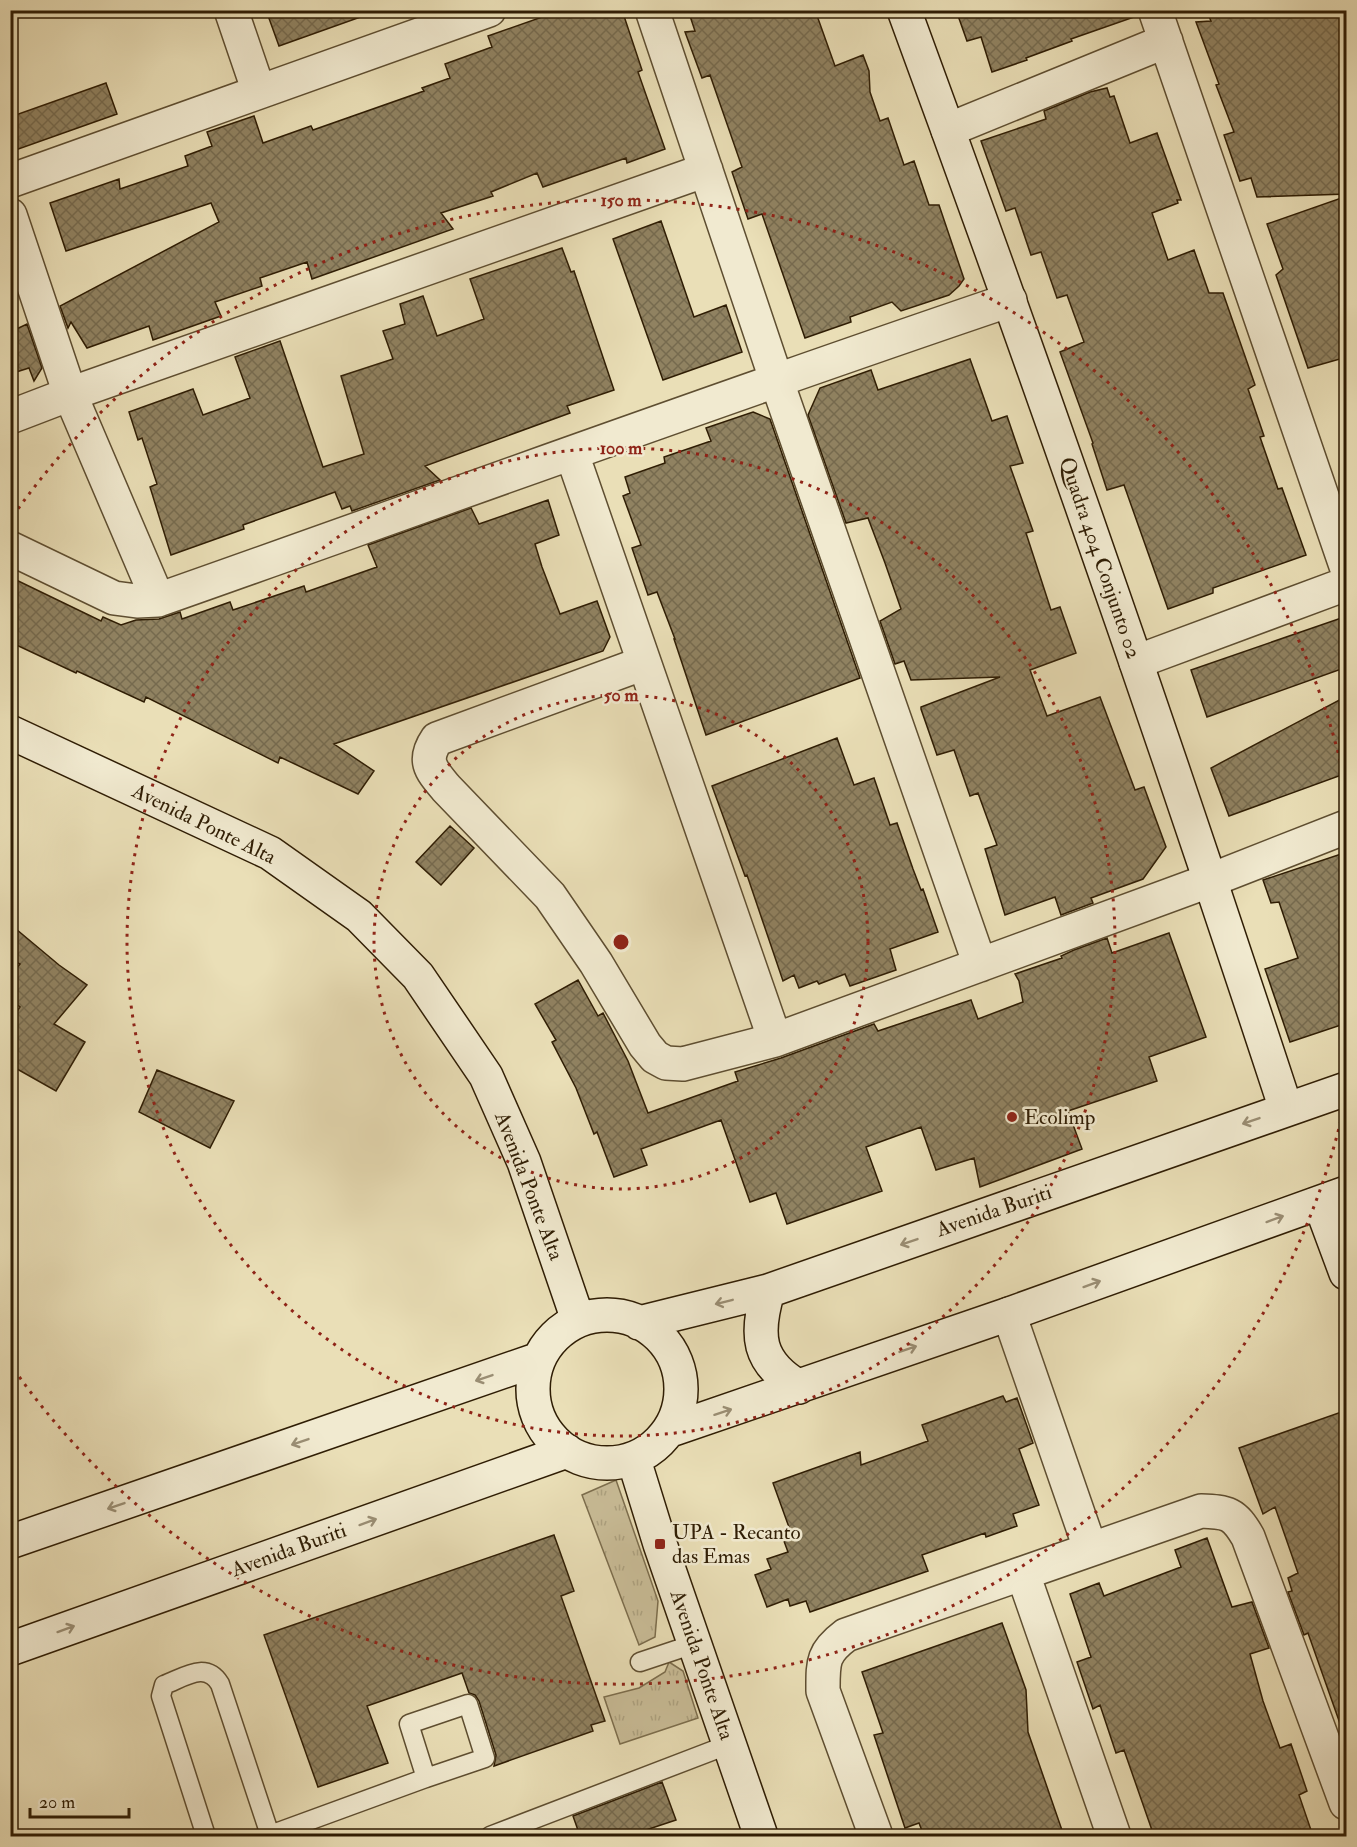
<svg xmlns="http://www.w3.org/2000/svg" width="1357" height="1847" font-family="'IM FELL Double Pica',serif">
<defs>
<pattern id="grass-tufts" width="24" height="20" patternUnits="userSpaceOnUse" patternTransform="scale(1.5)"><rect width="24" height="20" fill="#cabe99"/><path d="M3 7l-1-3M5 7V3M7 7l1-3M15 17l-1-3M17 17v-4M19 17l1-3" fill="none" stroke="#aea382"/></pattern>
<pattern id="building-cross-hatch" width="8" height="8" patternUnits="userSpaceOnUse" patternTransform="scale(1.5)"><rect width="8" height="8" fill="#908261"/><path d="M0 0l8 8M0 8l8-8" fill="none" stroke="#766a4e"/></pattern>
</defs>
<rect width="100%" height="100%" fill="#eadfb7"/>
<filter id="stains"><feTurbulence type="fractalNoise" baseFrequency=".00333" numOctaves="4"/><feColorMatrix values="0 0 0 0 .2 0 0 0 0 .09 0 0 0 0 .02 0 0 0 .5 -.17"/></filter>
<radialGradient id="worn" r=".72"><stop offset=".6" stop-color="#630" stop-opacity="0"/><stop offset="1" stop-color="#630" stop-opacity=".3"/></radialGradient>
<path fill="url(#grass-tufts)" stroke="#7c6e4e" stroke-width="1.5" d="M616,1480l42,121 -3,36 -16,8 -57,-150z
M669,1662l14,9 15,47 -78,26 -16,-47 35,-9 26,-16z"/>
<path fill="url(#building-cross-hatch)" stroke="#2f1d04" stroke-width="1.5" d="M266,10h103v4l-90,32z
M562,10h60l20,60 -4,2 27,77 -38,14 -1,-5 -83,29 -6,-14 -46,19 2,4 -52,17 12,16 -141,50 -5,-17 -47,16 2,8 -47,16 6,14 -68,24 -4,-14 -62,22 -16,-26 -3,6 -8,-22 159,-84 -8,-19 -145,48 -16,-48 69,-24 1,10 68,-23 -3,-10 27,-10 -5,-14 47,-16 9,27 48,-17 2,4 111,-39 -2,-3 28,-10 -5,-14 47,-17 -4,-11z
M688,10h127l20,56 28,-11 6,16 1,21 10,29 8,-3 16,47 10,-4 15,44h10l25,74 -5,7 -10,9 -48,16 -9,-9 -42,15 1,5 -46,16 -43,-124 -14,5 -16,-47 10,-5 -32,-92 -8,3 -17,-46 10,-1z
M956,10h181v6l-66,23 1,2 -46,17 1,2 -35,12 -11,-35 -14,4z
M1206,10h141v184l-90,3 -6,-19 -11,3 -16,-46 10,-3 -18,-47 3,-1 -23,-62 15,-1z
M106,83l11,31 -107,38v-35z
M1107,88l3,9 4,-1 16,47 27,-10 24,67h-4l1,3 -26,10 16,47 26,-10 15,43h14l32,92 -7,4 16,47 -4,1 18,52 4,-1 24,67 -93,33v5l-45,16 -44,-124 -17,5 -15,-46 1,-1 -33,-91 24,-10 -17,-47 -10,3 -16,-46 -10,3 -16,-47 -9,3 -25,-70 65,-22 -2,-8 46,-19z
M1347,196v161l-39,11 -32,-93 7,-6 -16,-45z
M661,221l33,96 32,-12 16,47 -79,28 -50,-141z
M562,248l9,24 3,-1 40,119 -47,16 3,7 -145,53 15,14 -88,31 -2,-5 -8,3 -7,-17 -92,33 1,4 -73,26 -21,-68 7,-3 -15,-46 -4,2 -9,-28 64,-23 10,26 47,-17 -15,-41 45,-16 43,126 41,-13 -23,-78 52,-17 -10,-28 22,-7 -5,-20 23,-8 14,40 47,-17 -14,-40z
M27,324l15,44 -8,13 -5,-13 -19,6v-42z
M970,359l22,62 15,-5 16,47 -13,3 23,65 -7,2 25,77 9,-3 16,46 -46,17 17,46 53,-19 35,93 9,-3 22,60 -23,32 -52,19 2,5 -32,12 -6,-18 -50,18 -20,-66 12,-4 -19,-52 -8,3 -16,-46 -17,5 -16,-46v-2l79,-30 -89,3 -7,-19 -9,3 -15,-43 21,-12 -16,-46 -17,-45 -22,5 -38,-108 12,-27 51,-18 7,20z
M753,412l17,7 90,259 -154,57 -32,-96h1l-18,-47 -9,3 -16,-47 9,-3 -18,-49 7,-3 -5,-16 40,-14 -1,-6 47,-16 -5,-13z
M548,500l11,35 -24,9 7,23 18,47 37,-13 13,36 -7,14 -269,93 40,27 -16,23 -78,-37 -2,6 -132,-66 -2,5 -67,-31 -1,2 -66,-31v-65l91,44 2,-4 18,8 15,-5 23,-1 21,-7 2,7 48,-17 3,8 71,-24 2,6 71,-25 -9,-22 103,-37 8,16z
M1347,616v51l-140,50 -16,-47z
M1347,696v77l-118,43 -18,-48z
M837,738l17,47 20,-7 16,47 7,-2 16,46 8,21 2,-1 15,43 -48,17 6,21 -46,16 -5,-12 -26,10 -2,-3 -18,7 -5,-13 -11,6 -36,-106 -2,1 -33,-90z
M450,826l24,22 -33,37 -25,-23z
M1347,852v171l-57,19 -25,-73 33,-11 -19,-56 -8,1 -8,-23z
M10,924l49,41 28,20 -33,39 31,18 -29,49 -46,-26v-43l10,-15 -10,-8v-23l10,-12 -10,-5z
M1169,933l37,104 -57,20 8,24 -89,30 14,38 -102,38 -6,-29 -38,12 -15,-43 -55,20 16,44 -95,33 -11,-31 -26,9 -29,-82 -80,29 6,16 -33,12 -17,-45 -3,2 -18,-46 -24,-46 4,-2 -21,-36 43,-24 20,36 5,-3 25,48 20,52 90,-32 -3,-9 46,-14 93,-34 4,7 93,-31 7,19 45,-17 -4,-21 -4,-7 47,-16 -1,-2 13,-6 33,-12 5,15z
M157,1070l77,31 -24,47 -71,-36z
M1003,1396l3,6 11,-4 16,45 -14,6 20,56 -26,9 4,12 -31,11 -1,-4 -63,22 6,16 -118,41 -4,-11 -16,5 -2,-7 -21,8 -12,-32 16,-6 -4,-10 21,-7 -7,-19 9,-3 -17,-47 87,-31 1,13 67,-24 -6,-16z
M1347,1410v322h-4l-35,-99 -4,2 -16,-43 4,-1 -4,-13 10,-5 -23,-66 -12,7 -24,-66z
M554,1535l20,56 -13,5 44,125 -14,4 2,6 -99,35 2,-11 -17,-54 -4,-6 -6,-2 -7,-20 -95,33 21,57 -70,24 -54,-152z
M1207,1538l25,69 20,-5 17,46 -19,6 13,47 17,47 11,-4 16,47 -8,4 14,41h-159l-30,-86 -8,3 -16,-48 -7,4 -16,-47 14,-5 -21,-63 29,-11 5,13 77,-29 -6,-17z
M1002,1623l24,67 2,42 36,104h-140l-5,-13 -14,5 -31,-93 9,-2 -21,-61z
M662,1782l14,38 -48,16h-48l-7,-20z"/>
<g fill="none" stroke-linecap="round" stroke-linejoin="round">
<g stroke="#5e4e31" stroke-width="21">
<path id="lane" d="M640,1662l54,-18
M206,1836l-45,-140 3,-11c21,-8 42,-24 56,-1l50,151 -6,1
M270,1836v-1l156,-57 -17,-54 59,-20 17,54 -59,20
M490,1836l240,-92"/>
</g>
<g stroke="#5e4e31" stroke-width="36">
<path id="street" d="M231,10l28,82
M652,10l124,369 204,586
M1155,10l191,556
M948,130l218,-89
M10,181l479,-171
M10,215l60,179 88,206
M10,417l60,-23 636,-224
M572,454l203,586
M10,548l104,50 23,3 21,-1c284,-100 567,-204 852,-300
M1136,662l210,-78
M644,663l-207,76c-15,22 -6,31 9,49l104,108 46,67 49,82 10,12 11,6 17,1 92,-24 436,-160 135,-53
M1009,1314l81,234
M1023,1574l91,262
M876,1836l-53,-145c0,-29 -1,-38 23,-56l355,-124c27,1 33,2 47,26l98,266"/>
</g>
<g stroke="#2f1d04" stroke-width="36">
<path id="secondary" d="M904,10c134,364 261,730 382,1099
M10,732l260,121 89,63 59,60 68,100 38,86 54,158
M1320,1203l26,70
M768,1291c-13,44 -11,71 31,96
M533 1389a74 74 0 1 1 148 0a74 74 0 1 1-148 0Z
M639,1323l129,-32 578,-202
M668,1431l341,-117 337,-121
M634,1460l26,84 101,292
M10,1542l529,-183
M10,1649l557,-198"/>
</g>
<use href="#lane" stroke="#f1ead0" stroke-width="18"/>
<use href="#street" stroke="#f1ead0" stroke-width="33"/>
<use href="#secondary" stroke="#f1ead0" stroke-width="33"/>
</g>
<defs><path id="oneway-shaft" d="M-6 0H5M1.5-3L5.5 0L1.5 3" fill="none" stroke-width="1.6" stroke-linecap="round" stroke-linejoin="round" transform="scale(1.5)"/></defs>
<g stroke="#9a8e74">
<use href="#oneway-shaft" transform="translate(1251 1121) rotate(161)"/>
<use href="#oneway-shaft" transform="translate(1275 1219) rotate(-20)"/>
<use href="#oneway-shaft" transform="translate(909 1242) rotate(161)"/>
<use href="#oneway-shaft" transform="translate(1092 1284) rotate(-20)"/>
<use href="#oneway-shaft" transform="translate(724 1302) rotate(166)"/>
<use href="#oneway-shaft" transform="translate(908 1349) rotate(-19)"/>
<use href="#oneway-shaft" transform="translate(484 1378) rotate(161)"/>
<use href="#oneway-shaft" transform="translate(723 1412) rotate(-18)"/>
<use href="#oneway-shaft" transform="translate(300 1442) rotate(161)"/>
<use href="#oneway-shaft" transform="translate(116 1506) rotate(161)"/>
<use href="#oneway-shaft" transform="translate(368 1522) rotate(-20)"/>
<use href="#oneway-shaft" transform="translate(66 1629) rotate(-20)"/>
</g>
<g fill="none" stroke="#8f2418" stroke-width="3" stroke-dasharray="3 6">
<circle cx="621" cy="942" r="247"/>
<circle cx="621" cy="942" r="494"/>
<path d="M1345 1103A742 742 0 0 1 13 1368M13 516A742 742 0 0 1 1345 781"/>
</g>
<g fill="#8f2418" stroke="#f1ead0" stroke-width="2">
<circle cx="1012" cy="1117" r="6"/>
<rect x="654" y="1538" width="12" height="12" rx="3"/>
</g>
<g text-anchor="middle" dominant-baseline="central" stroke-width="5" stroke-linejoin="round" paint-order="stroke">
<g font-size="21" fill="#2f1d04" stroke="#f1ead0">
<text transform="translate(1100 558) rotate(71)">Quadra 404 Conjunto 02</text>
<text transform="translate(204 824) rotate(26)">Avenida Ponte Alta</text>
<text transform="translate(529 1186) rotate(69)">Avenida Ponte Alta</text>
<text transform="translate(994 1211) rotate(-19)">Avenida Buriti</text>
<text transform="translate(289 1550) rotate(-20)">Avenida Buriti</text>
<text transform="translate(702 1665) rotate(71)">Avenida Ponte Alta</text>
</g>
<g font-size="21" fill="#2f1d04" stroke="#f1ead0" text-anchor="start">
<text x="1024" y="1117">Ecolimp</text>
<text x="672" y="1532">UPA - Recanto<tspan x="672" dy="24">das Emas</tspan></text>
</g>
</g>
<circle cx="621" cy="942" r="9" fill="#8f2418" stroke="#f1ead0" stroke-width="3"/>
<g font-size="18" text-anchor="middle" font-weight="bold" fill="#8f2418" stroke="#f1ead0" stroke-width="5" stroke-linejoin="round" paint-order="stroke">
<text x="621" y="206">150 m</text>
<text x="621" y="454">100 m</text>
<text x="621" y="701">50 m</text>
</g>
<rect width="1357" height="1847" fill="none" stroke="#eadfb7" stroke-width="36"/>
<rect x="12" y="12" width="1333" height="1823" fill="none" stroke="#2f1d04" stroke-width="3"/>
<rect x="18" y="18" width="1321" height="1811" fill="none" stroke="#2f1d04" stroke-width="1.5"/>
<path d="M30 1808v9h99v-9" fill="none" stroke="#2f1d04" stroke-width="3"/>
<text x="39" y="1808" font-size="18" fill="#2f1d04" stroke="#f1ead0" stroke-width="4.5" paint-order="stroke">20 m</text>
<rect width="100%" height="100%" filter="url(#stains)"/>
<rect width="100%" height="100%" fill="url(#worn)"/>
</svg>
